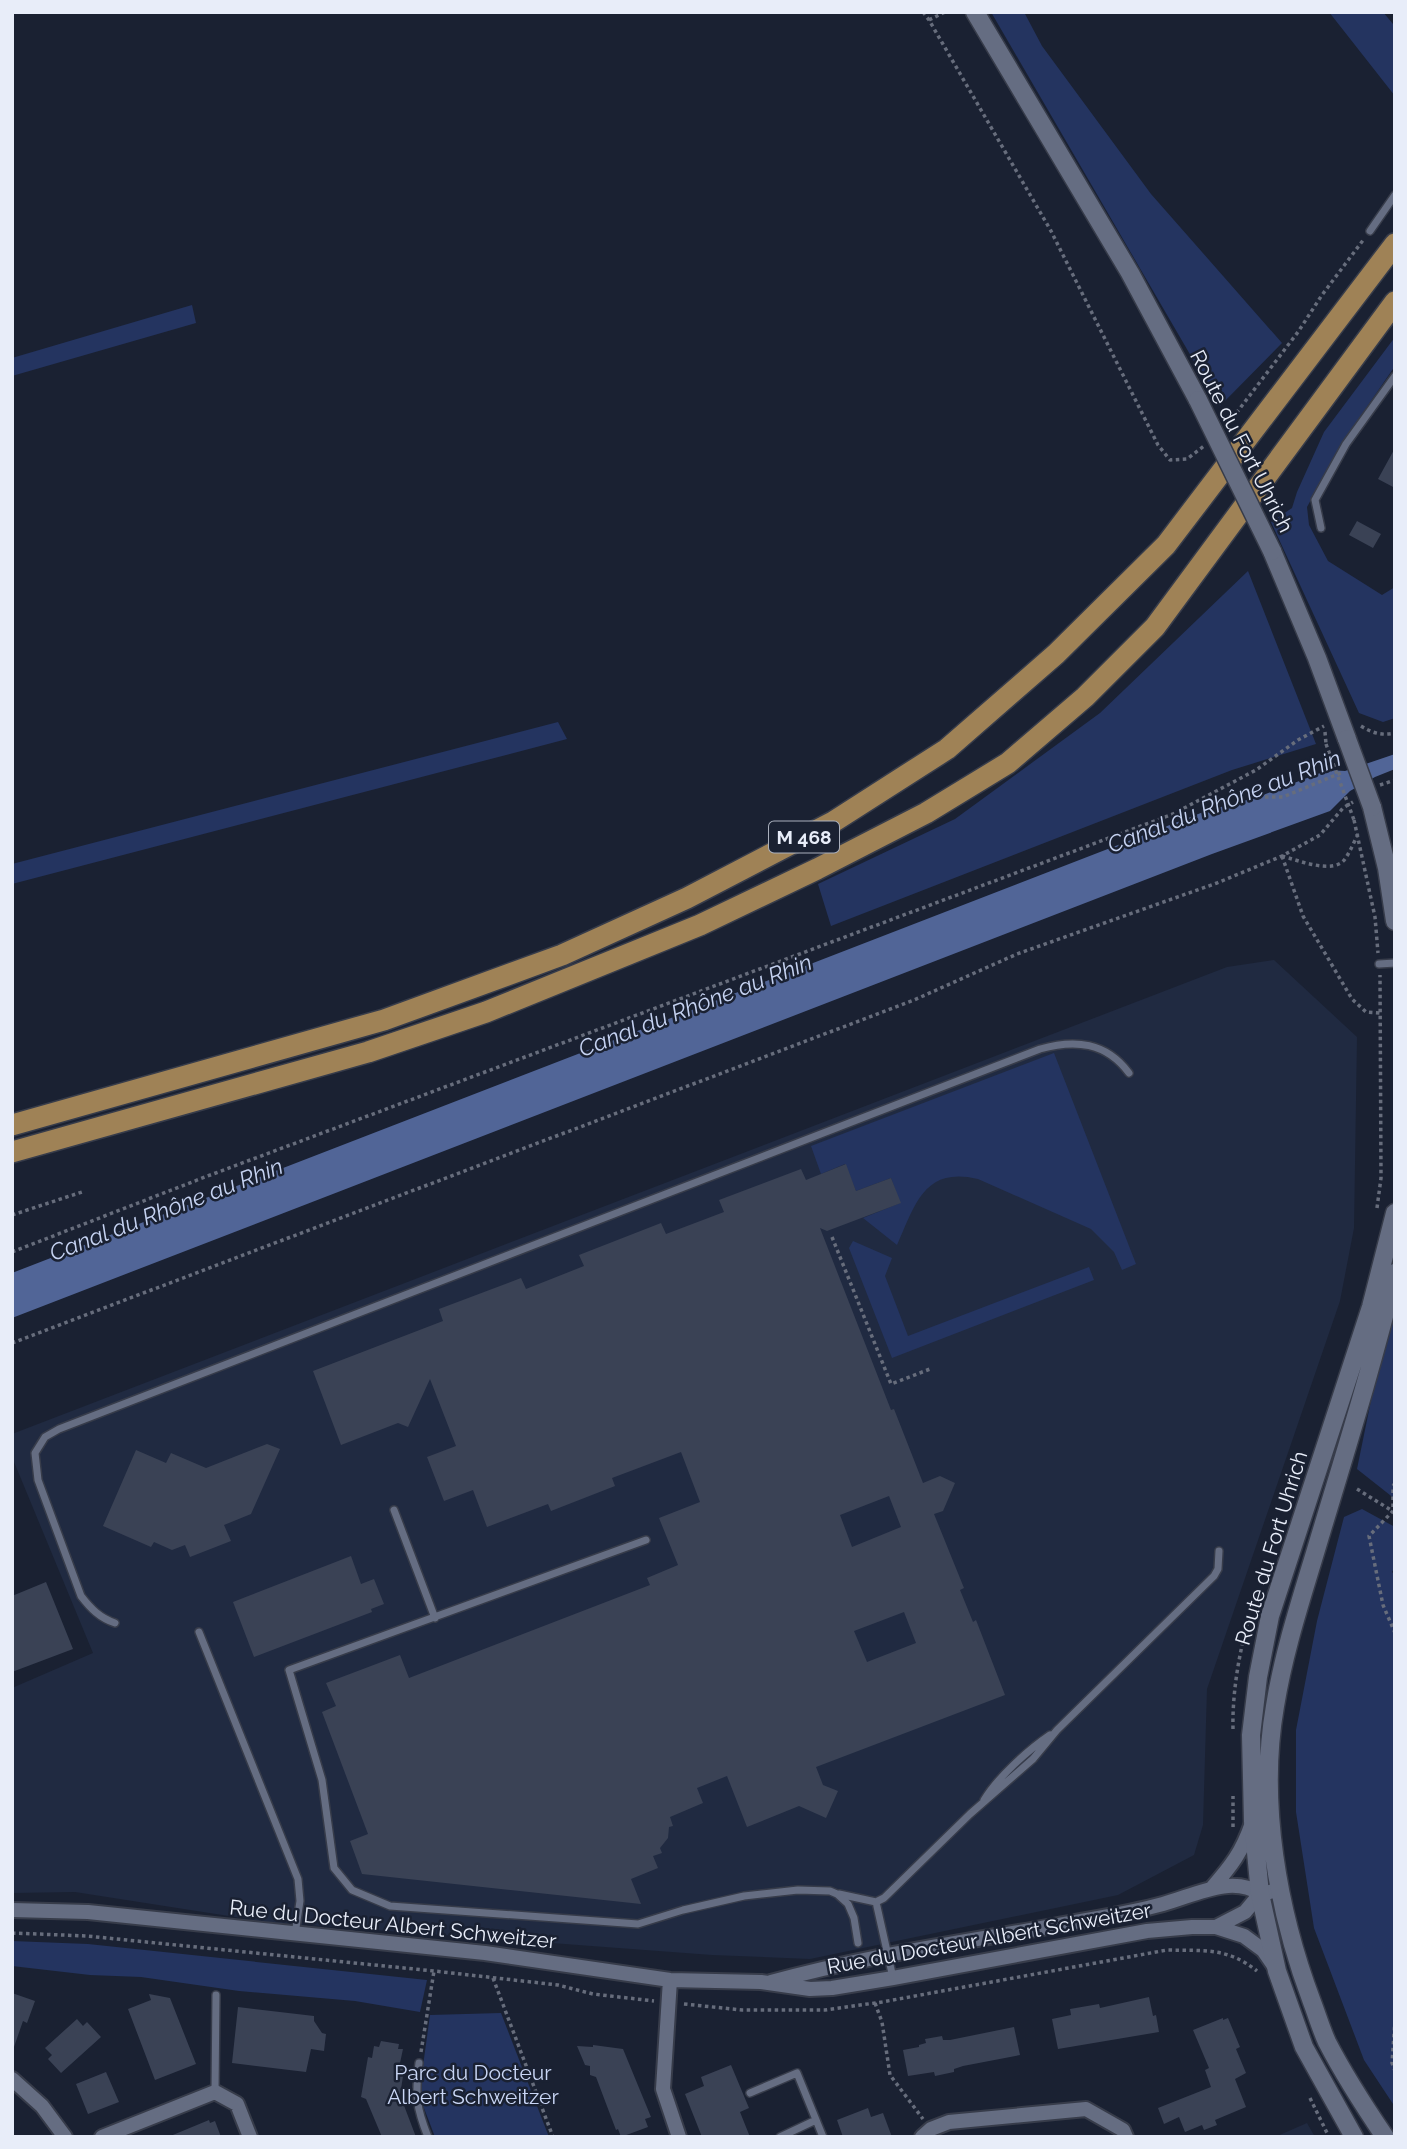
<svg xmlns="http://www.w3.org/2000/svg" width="1407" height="2149" font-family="Raleway,sans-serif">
<rect width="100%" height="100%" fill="#1a2132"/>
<path fill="#202a41" d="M1274,960l83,77 -3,191 -14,73 -133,388 -4,136 -9,30 -76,40 -308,64 -98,-4 -445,-33 -192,-30 -63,1v-205l81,-35 -81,-196v-23l1215,-467z
M1307,2123l8,14h-40z"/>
<path fill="#243460" d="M991,12h33l18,34 109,148 131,149 -62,63z
M1329,12h54l10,12 2,-1v73z
M192,305l4,18 -184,53v-18z
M1395,337v29l-53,77 -35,64 2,18 19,36 54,34 13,-8v131l-12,4 -24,-9 -88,-191 21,-14 5,-16 27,-60z
M1248,571l68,173 -84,26 -401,156 -13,-42 137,-65 145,-106z
M558,722l9,17 -555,145v-20z
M1054,1053l82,211 -14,6 -8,-18 -23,-23 -113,-50c-54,-13 -63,26 -81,66l-34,-27 37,-15 -9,-25 -35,13 -11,-27 -24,10 -10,-28z
M853,1241l39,17 -7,18 23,60 181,-69 5,13 -202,78 -43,-110z
M1395,1283v216l-38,-30z
M1362,1509l33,18v40l-3,5 3,3v532l-31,-47 -50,-132 -18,-116v-82l21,-109 27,-104z
M12,1941l76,3 339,36 -7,32 -65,-11 -116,-10 -98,-14 -51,-2 -78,-9z
M501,2013l48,124h-114l-16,-42 11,-80z"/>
<path fill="#516597" d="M1395,754v15l-20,8 -25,14 -20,20 -118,43 -1200,464v-45l1194,-462 52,-14 70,-27 17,1z"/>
<path fill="#3a4255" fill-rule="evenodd" d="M1395,448v40l-17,-9z
M1357,521l24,13 -8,14 -24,-13z
M846,1164l10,27 35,-13 10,25 -74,28 -7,-3 71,182 3,-1 29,74 17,-7 15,7 -12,28 -9,3 30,74 -4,2 13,32 3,-2 29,75 -189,72 7,18 15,6 -12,27 -27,-12 -52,21 -20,-51 -30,12 6,15 -33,14 3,9 -4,1 -1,11 -8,10 2,5 -9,3 5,12 -27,11 10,25 -279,-30 -12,-33 18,-7 -46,-122 14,-6 -10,-23 74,-28 9,23 241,-93 -3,-7 31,-13 -19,-47 41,-16 -19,-50 -69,26 3,8 -64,25 -3,-7 -61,23 -14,-37 -29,11 -17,-44 29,-11 -26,-67 -22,48 -10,-4 -57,22 -28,-74 130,-50 -4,-12 82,-31 5,11 58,-23 -5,-11 82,-32 5,11 58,-22 -5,-12 82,-31 5,11zM889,1496l12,31 -49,20 -12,-32zM904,1612l12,31 -49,19 -13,-31z
M267,1444l13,5 -29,65 -27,11 7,16 -41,16 -5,-12 -13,5 -18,-8 -3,5 -48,-21 33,-76 30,13 5,-10 35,15z
M351,1556l10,28 13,-5 10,25 -13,5 1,3 -118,45 -21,-55z
M46,1582l27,67 -61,23v-76z
M12,1993l23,8 -8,22 -4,-2 -9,26h-2z
M149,1994l21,4 26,66 -41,16 -27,-71 23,-9z
M1149,1997l4,19 3,-1 3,17 -101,17 -6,-30 19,-4 -1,-6 29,-5 1,4z
M238,2007l76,9v5l8,12 4,1 -2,17 -13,-2 -5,23 -74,-9z
M1223,2018v2l5,-2 12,29 -4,2 10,24 -11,6 11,28 -31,13 2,5 -13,5 -2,-5 -17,7 -6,-15 -15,7 -6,-16 53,-21 -6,-17 4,-2 -16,-38z
M77,2019l6,7 4,-4 14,15 -40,36 -13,-14 4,-4 -7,-7z
M1014,2027l6,28 -57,11 -9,3v3l-19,4 -1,-4 -26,4 -5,-26 16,-3v-2l7,-2 -1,-4 17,-3 1,4h7z
M381,2041l18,3 -1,5h5l-3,14 5,1 -5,31 16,42h-34l-16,-38 -5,-2 7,-40 4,1 2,-12 5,1z
M593,2045l30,4 28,68 -6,2 3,8 -27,10 -3,-8 -2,1 -20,-53 -6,-2v-9l-5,-1 -8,-19 16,1z
M731,2065l18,43 -9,4 10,25h-48l-17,-43 19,-8 -3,-9z
M106,2072l13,30 -31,12 -12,-30z
M868,2108l3,9 12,-4 9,24h-49l-6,-17z
M209,2120l1,3 5,-2 6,16h-53z"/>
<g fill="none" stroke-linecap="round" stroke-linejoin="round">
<g stroke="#373c4a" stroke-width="10">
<path id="service" d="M1370,231l25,-36
M1321,528l-6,-28 31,-56 49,-68
M1379,964l16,-1
M394,1510l41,108
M646,1540l-357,130 33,110 12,88 18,22 38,16 248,18 45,-14 61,-14 54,-6 32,1 7,3 11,10 6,14 4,25
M115,1623c-15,-5 -24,-14 -34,-27l-43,-116 -3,-27 10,-16 14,-8 981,-380c35,-10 66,-7 89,24
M199,1632l99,247 2,22 -5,33
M984,1800c14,-23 44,-50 66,-65
M839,1894l37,8 8,-4 86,-84 63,-55 24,-29 157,-154 4,-7 1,-18
M876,1902l17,76
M419,2063c-4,32 -3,44 9,74
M215,2092l1,-97
M750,2093l47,-20 26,64
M780,2137l36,-17"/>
</g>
<g stroke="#373c4a" stroke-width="18">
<path id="minor" d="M1211,1889c21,-24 31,-37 41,-66
M12,1910l76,2 397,41 185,27 91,2 49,7 22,-1 61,-10 254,-47 45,-4h24l28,9 19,14 11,16
M1216,1927l29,-15 15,-18 19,-4
M670,1980l-7,109 16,48
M771,1982c93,-26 188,-39 282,-56 37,-7 74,-12 110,-22 30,-8 69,-30 97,-10
M12,2079l30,27 23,31
M102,2137l113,-45 22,12 13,33
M922,2137l9,-8 18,-7 137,-13 37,21 3,7"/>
</g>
<g stroke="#373c4a" stroke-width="21">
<path id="tertiary" d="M975,12l155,261 68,127
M1272,551l45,107 30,81
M1372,807l15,61 8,53
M1354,2137l-50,-90 -27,-76 -17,-77 -7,-73 -2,-86 7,-58 12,-61 101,-309 24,-94
M1385,2137c-21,-31 -41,-62 -58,-95 -6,-13 -10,-27 -15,-40 -34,-90 -54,-199 -37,-296 9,-56 27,-109 43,-163 27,-90 55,-179 77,-270"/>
</g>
<g stroke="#373c4a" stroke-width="24">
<path id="primary" d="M12,1125l372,-105 178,-65 125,-57 146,-76 114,-73 109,-95 110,-109 229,-301
M12,1152l356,-100 118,-40 214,-87 117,-56 109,-56 82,-50 77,-66 70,-70 240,-325"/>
</g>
<path stroke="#676d7c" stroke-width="3.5" stroke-dasharray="3.5 3.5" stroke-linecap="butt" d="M923,12l6,8 122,211 107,214 12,15 17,-1 17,-13
M929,20l16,-8
M1228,424l70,-92 24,-37 42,-56
M1361,726c11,7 21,10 34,7
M1325,732l1,12
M1380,785l15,-5
M1258,797h25l60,-25
M1354,820l21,97 3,36
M1282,856l21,60 49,83 14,13 14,1
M1282,856c15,4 52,19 63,3 5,-7 9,-17 13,-25
M1377,1208l4,-30 -1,-203
M12,1215l70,-23
M832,1237l59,147 39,-15
M12,1252l193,-75 968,-363 83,-44 42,-30 26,-14
M12,1343l902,-343 103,-46 200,-71 65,-27 38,-21 23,-27 10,-6
M1395,1483l-2,3v25l-24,25 14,69 12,28
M1357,1489l37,23
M1233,1729c-1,-37 7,-84 19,-120
M1233,1827v-31
M12,1933l75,3 347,35 124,14 35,9 61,7
M493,1978l60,159
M875,2003l7,19 8,53 33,44
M684,2004l58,6h83l57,-8 285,-52c37,1 60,-3 90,21
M1395,2020l-3,43 3,8
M421,2052l13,-81
M1310,2098l19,39"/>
<use href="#service" stroke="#656d82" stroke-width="7"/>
<use href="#minor" stroke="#656d82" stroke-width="14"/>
<use href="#tertiary" stroke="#656d82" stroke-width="18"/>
<use href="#primary" stroke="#9f8256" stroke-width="21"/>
<g stroke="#373c4a" stroke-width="21" stroke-linecap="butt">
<path id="tertiary-bridge" d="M1198,400l74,151
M1347,739l25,68"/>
</g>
<path stroke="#676d7c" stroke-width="3.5" stroke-dasharray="3.5 3.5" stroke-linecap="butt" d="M1326,744l28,76"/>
<use href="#tertiary-bridge" stroke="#656d82" stroke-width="18"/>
</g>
<g text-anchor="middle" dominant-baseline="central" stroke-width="5" stroke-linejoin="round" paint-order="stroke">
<rect fill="#1a2132" stroke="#aab0bd" stroke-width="2" x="769" y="821.5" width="70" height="31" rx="5"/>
<g font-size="19" font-weight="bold" fill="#e8edf9">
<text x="804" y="837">M 468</text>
</g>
<g font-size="21" fill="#e8edf9" stroke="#1a2132">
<text transform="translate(1242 441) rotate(63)">Route du Fort Uhrich</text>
<text transform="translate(1271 1548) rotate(-73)">Route du Fort Uhrich</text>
<text transform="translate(393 1924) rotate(6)">Rue du Docteur Albert Schweitzer</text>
<text transform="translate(989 1938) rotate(-10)">Rue du Docteur Albert Schweitzer</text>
</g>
<g font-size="21" fill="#c9d6f5" stroke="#1a2132">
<text x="473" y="2072">Parc du Docteur<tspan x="473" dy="24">Albert Schweitzer</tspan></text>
</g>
<g font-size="23" font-style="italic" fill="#c5d2f1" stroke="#1a2132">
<text transform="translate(1224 801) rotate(-21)">Canal du Rhône au Rhin</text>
<text transform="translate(695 1005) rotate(-21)">Canal du Rhône au Rhin</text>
<text transform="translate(166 1209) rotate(-21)">Canal du Rhône au Rhin</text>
</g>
</g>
<rect width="1407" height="2149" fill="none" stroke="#e8edf9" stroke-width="28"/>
</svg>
